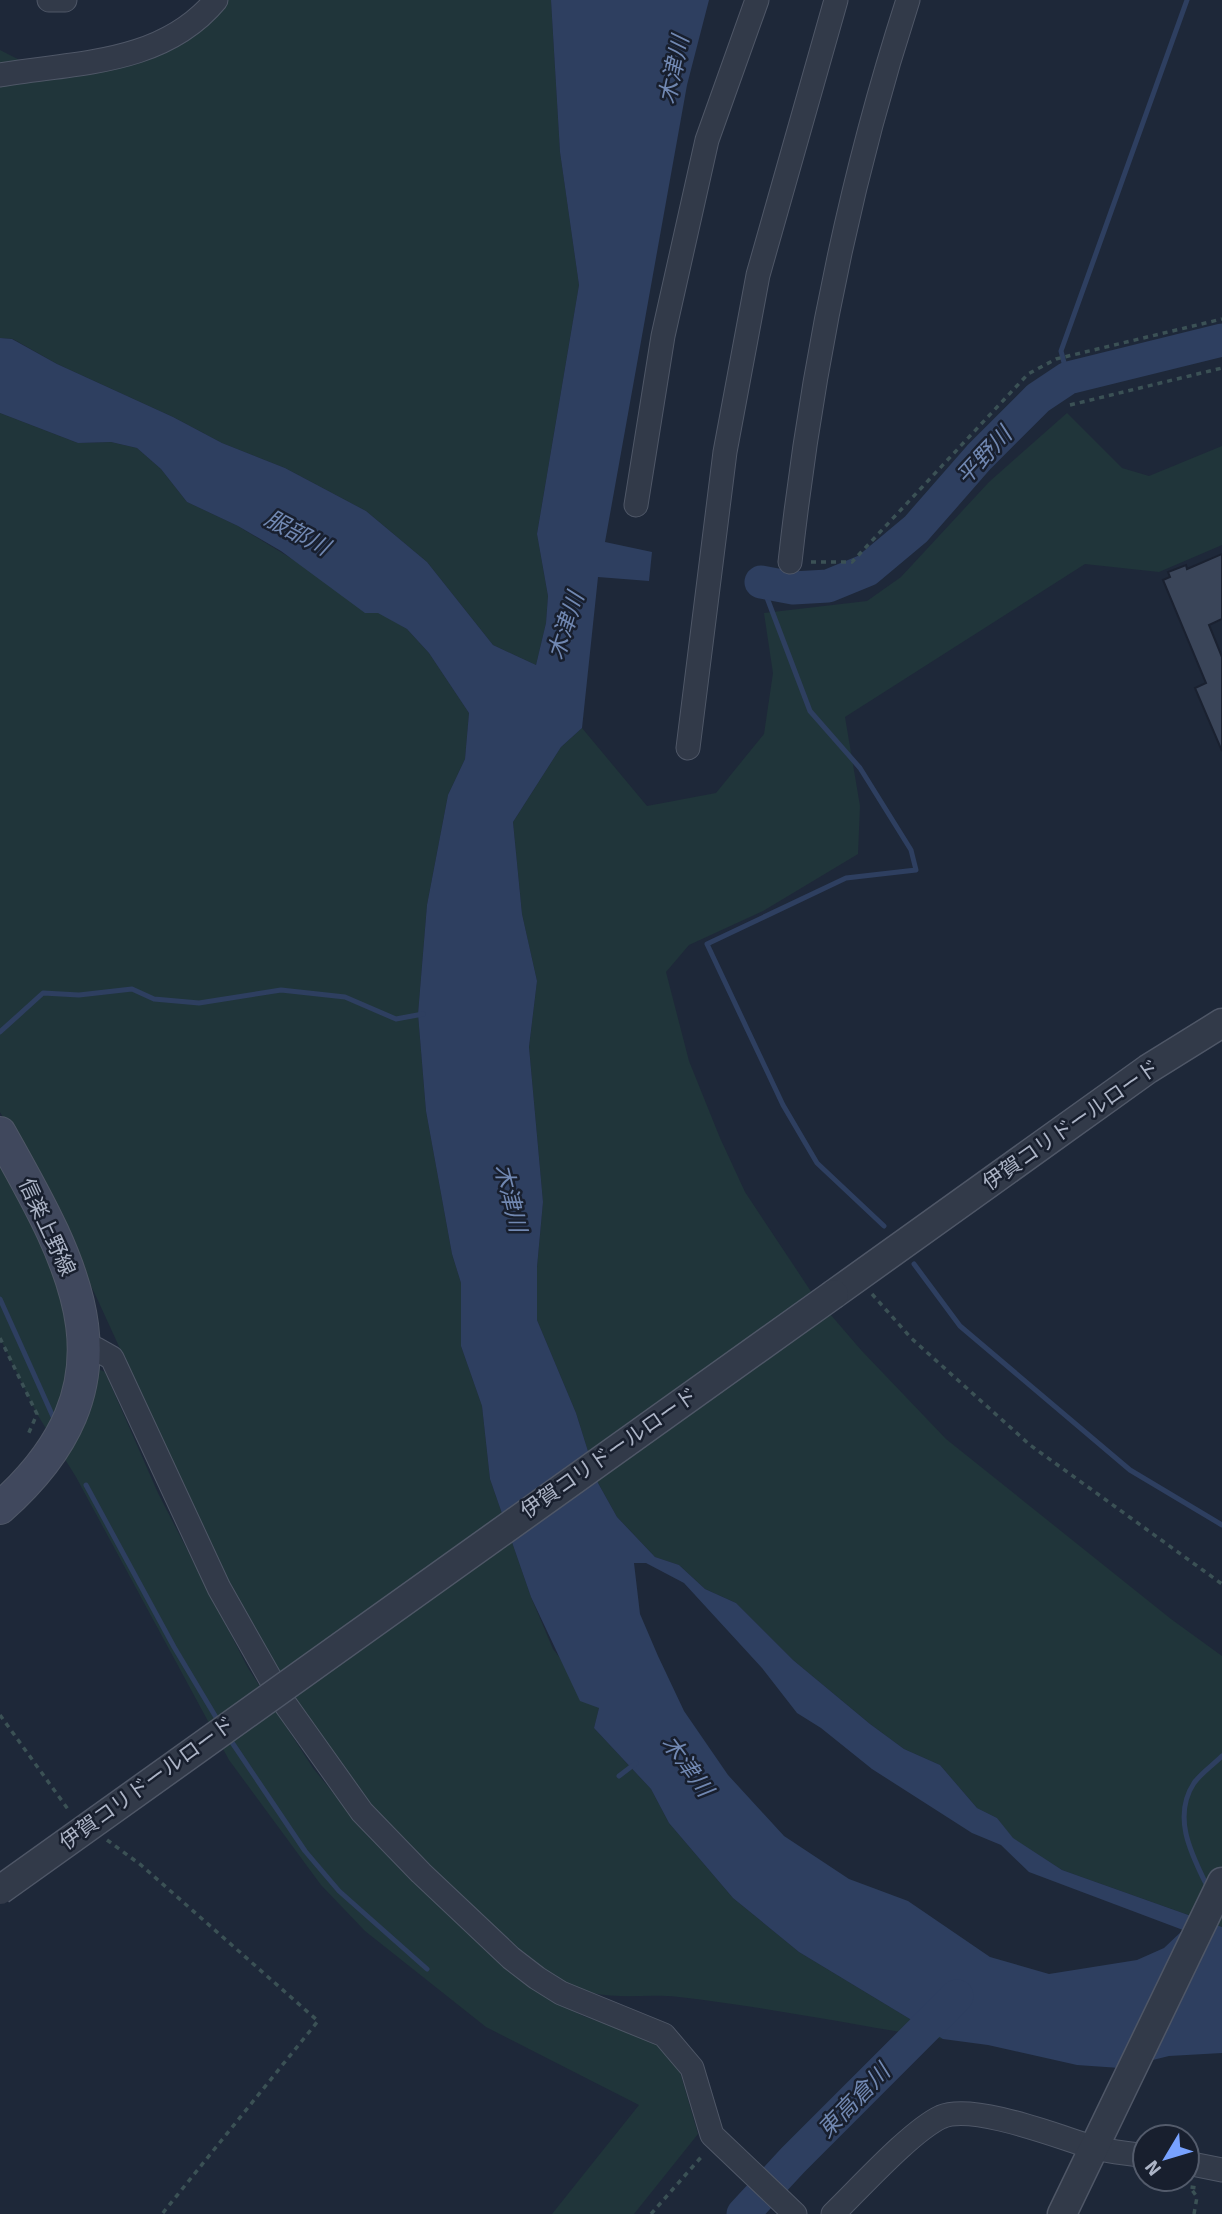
<svg xmlns="http://www.w3.org/2000/svg" width="1222" height="2214" font-family="Signika,'Noto Sans JP',sans-serif">
<rect width="100%" height="100%" fill="#1e2839"/>
<path fill="#20353a" d="M226,0h325l9,152 19,133 -42,249 11,62 -2,27 -10,42 -43,-20 -66,-83 -61,-51 -81,-43 -63,-25 -49,-26 -116,-53 -44,-25 -13,-1v-288l53,27z
M0,413l78,30 33,-1 26,6 24,21 26,33 51,24 169,103 22,24 40,60 -4,46 -17,36 -21,110 -9,109 8,97 26,143 9,29v63l21,60 8,73 41,118 22,52 46,59 -5,20 57,61 18,34 64,75 66,54 144,87c-87,-14 -176,-32 -264,-42 -37,-4 -71,5 -106,-10 -39,-17 -77,-57 -108,-85 -81,-73 -155,-160 -207,-258 -92,-174 -157,-363 -258,-532z
M1067,413l55,55 27,8 73,-30v99l-63,27 -74,-8 -240,153 15,89 -2,48 -95,57 -74,34 -23,27 23,89 31,77 25,54 67,101 49,57 85,89 225,180 51,37v271l-160,-57 -50,-32 -15,-20 -20,-10 -37,-43 -36,-16 -34,-25 -77,-64 -57,-57 -31,-14 -26,-24 -24,-8 -38,-40 -19,-34 -22,-70 -39,-93v-53l6,-65 -14,-155 8,-66 -15,-67 -9,-92 48,-75 21,-19 65,78 69,-13 48,-59 9,-61 -9,-60 103,-12 34,-24 88,-95z
M0,1150l50,100 24,108 31,14 53,121 90,175 65,100 55,68 163,152 52,28 72,25 25,31 18,62 -64,80h-82l87,-109 -153,-78 -121,-96 -44,-46 -92,-125 -153,-283 -39,-63 -37,-76z"/>
<path fill="#2e3f60" fill-rule="evenodd" d="M551,0h158l-22,85 -82,457 47,10 -3,29 -51,-4 -16,151 -21,19 -48,75 9,92 15,67 -8,66 14,155 -6,65v53l39,93 22,70 19,34 38,40 24,8 26,24 31,14 57,57 77,64 34,25 36,16 37,43 20,10 16,20 49,32 160,57v126l-53,3 -49,12 -43,-3 -89,-20 -45,-6 -144,-87 -66,-54 -64,-75 -18,-34 -57,-61 5,-20 -19,-7 -49,-104 -41,-118 -8,-73 -21,-60v-63l-9,-29 -26,-143 -8,-97 9,-109 21,-110 17,-36 4,-46 -40,-60 -22,-24 -29,-16h-13l-84,-62 -43,-25 -51,-24 -26,-33 -24,-21 -26,-6 -33,1 -78,-30v-75l12,1 45,25 116,53 49,26 63,25 81,43 61,51 66,83 43,20 10,-42 2,-27 -11,-62 42,-249 -19,-133zM634,1563h12l38,20 78,85 35,45 24,15 51,41 100,64 29,12 28,27 154,58 -19,18 -27,12 -88,14 -59,-17 -82,-56 -59,-22 -65,-43 -56,-61 -44,-64 -26,-55 -18,-42z"/>
<g fill="none" stroke-linecap="round" stroke-linejoin="round">
<path stroke="#2e3f60" stroke-width="5" d="M1068,378l-7,-27 126,-351
M761,582l49,129 50,57 51,82 5,20 -70,8 -139,66 76,161 34,58 67,63
M0,1032l43,-39 36,2 53,-6 22,10 45,4 82,-13 64,7 51,22 27,-5
M914,1264l46,62 170,144 92,55
M0,1299l55,122
M86,1485l88,162 46,77
M229,1738l76,113 34,40 88,78
M619,1776l17,-13
M1208,1888c-15,-31 -37,-70 -14,-105 7,-10 19,-18 28,-27"/>
<path stroke="#2e3f60" stroke-width="33" d="M761,582l32,6 35,-2 39,-16 49,-41 63,-72 59,-59 30,-20 154,-38
M743,2214l50,-54 164,-164"/>
</g>
<path fill="#3a4559" stroke="#1a2130" stroke-width="2" d="M1222,554v65l-13,6 13,32v94l-27,-63 11,-5 -43,-103 7,-3 -2,-5 18,-7 1,4z"/>
<g fill="none" stroke-linecap="round" stroke-linejoin="round">
<g stroke="#4f5767" stroke-width="25">
<path id="minor" d="M49,0h16
M0,75c76,-13 162,-10 216,-75
M636,505l27,-169 44,-196 50,-140
M790,562c21,-190 59,-380 118,-562
M688,748l37,-296 33,-177 78,-275
M84,1348l12,1 16,9 107,230 64,113 79,111 59,61 90,85 26,20 24,15 103,42 28,33 20,67 83,79
M1187,2163l35,7
M833,2214c26,-25 78,-83 108,-97 32,-14 118,20 151,30 17,5 36,6 53,9"/>
</g>
<g stroke="#4f5767" stroke-width="31">
<path id="tertiary" d="M834,1294l314,-225 74,-46
M1062,2214l160,-332"/>
</g>
<g stroke="#4f5767" stroke-width="34">
<path id="secondary" d="M0,1133c78,138 141,250 0,375"/>
</g>
<path stroke="#3b5155" stroke-width="3.5" stroke-dasharray="5 5" stroke-linecap="butt" d="M1070,405l152,-37
M811,562h41l176,-188 28,-15 166,-40
M872,1294l39,44 119,107 192,139
M0,1338l37,76 -10,23
M0,1715l70,97
M107,1840l34,25 177,156 -156,193
M651,2214l52,-59
M1194,2214l3,-17 -7,-10 8,1"/>
<use href="#minor" stroke="#323a49" stroke-width="23"/>
<use href="#tertiary" stroke="#323a49" stroke-width="28"/>
<use href="#secondary" stroke="#40485d" stroke-width="32"/>
<g stroke="#4f5767" stroke-width="31" stroke-linecap="butt">
<path id="tertiary-bridge" d="M0,1890l834,-596"/>
</g>
<use href="#tertiary-bridge" stroke="#323a49" stroke-width="28"/>
</g>
<g text-anchor="middle" dominant-baseline="central" stroke-width="5" stroke-linejoin="round" paint-order="stroke">
<g font-size="21" fill="#acb4c6" stroke="#181f2e">
<text transform="translate(1071 1125) rotate(-35)">伊賀コリドールロード</text>
<text transform="translate(47 1227) rotate(65)">信楽上野線</text>
<text transform="translate(609 1453) rotate(-35)">伊賀コリドールロード</text>
<text transform="translate(147 1783) rotate(-36)">伊賀コリドールロード</text>
</g>
<g font-size="23" font-style="italic" fill="#7188b2" stroke="#181f2e">
<text transform="translate(674 70) rotate(-78)">木津川</text>
<text transform="translate(984 456) rotate(-47)">平野川</text>
<text transform="translate(297 533) rotate(28)">服部川</text>
<text transform="translate(566 626) rotate(-72)">木津川</text>
<text transform="translate(510 1198) rotate(76)">木津川</text>
<text transform="translate(687 1766) rotate(54)">木津川</text>
<text transform="translate(854 2101) rotate(-46)">東高倉川</text>
</g>
</g>
<g transform="translate(1166 2158) rotate(232)"><circle r="33" fill="#181f2e" stroke="#535b6b" stroke-width="2"/>
<path d="M0-5L12 26L0 18L-12 26Z" fill="#78a2ff"/>
<text y="-10" font-size="19" font-weight="bold" text-anchor="middle" fill="#acb4c6">N</text>
</g>
</svg>
